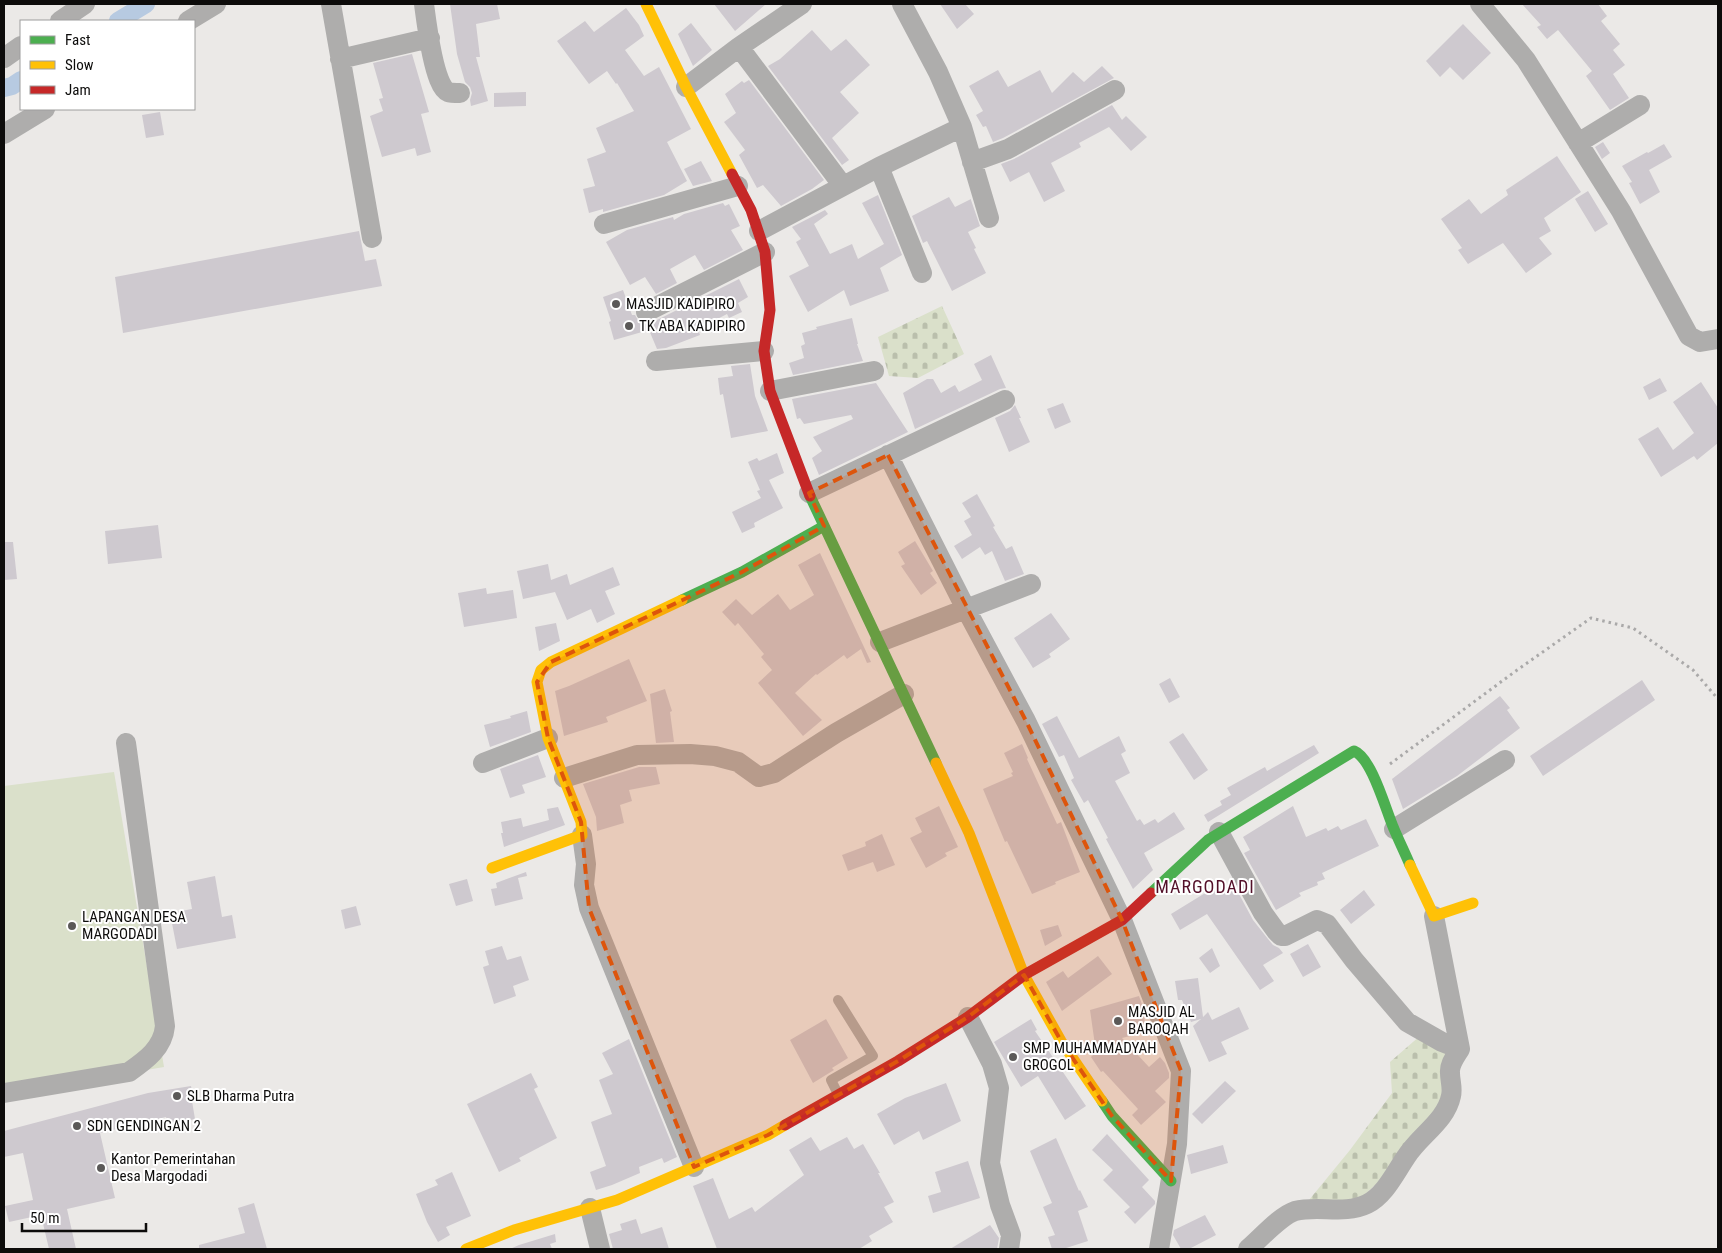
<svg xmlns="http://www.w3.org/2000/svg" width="1722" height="1253" font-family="'Roboto Condensed',sans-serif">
<defs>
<pattern id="cemetery-stones" width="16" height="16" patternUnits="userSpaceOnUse" patternTransform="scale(1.25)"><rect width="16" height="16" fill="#dae0ca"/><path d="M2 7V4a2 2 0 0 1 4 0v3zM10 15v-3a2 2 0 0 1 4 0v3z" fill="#babfac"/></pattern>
</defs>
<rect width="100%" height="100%" fill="#ebe9e7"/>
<path fill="#dae0ca" d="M114,772l50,295 -160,27v-308z"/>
<path fill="url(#cemetery-stones)" d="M942,306l22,48 -46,24 -29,-2 -11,-39z
M1421,1035l26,20 -4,45 -59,77 -21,19 -24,7 -30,-3 41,-50 42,-57 -2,-31z"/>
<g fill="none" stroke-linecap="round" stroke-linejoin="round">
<path stroke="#b7cae1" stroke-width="18" d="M118,21l28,-17
M4,88l8,-2 9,-6"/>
</g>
<path fill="#cec9cf" d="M450,4h47l3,15 -24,5 4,33h-4l12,44 -17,5 -1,-6 2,-7 -2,-6 -5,-5 -8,-28z
M714,4h52l-31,27z
M940,4h25l9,10 -17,15z
M1522,4h76l9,12 -6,5 19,23 -7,6 12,15 -12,9 16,24 -19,12 -24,-34 6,-5 -34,-41 -11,9 -10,-12 4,-2z
M626,8l13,17 5,11 -19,14 19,26 15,-9 32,62 -24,13 20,39 -23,14 -61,17v-3l-14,4 -6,-24 12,-3 -8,-27 19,-7 -10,-24 38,-17 -17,-28 -1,1 -9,-13 -18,13 -32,-43 28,-20 9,11z
M691,23l21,27 -19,16 -15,-32z
M1463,24l28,29 -28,27 -13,-13 -10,10 -14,-16z
M812,30l19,21 15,-12 24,26 -30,27 19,21 -27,25 17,22 -7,5 -74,-99 12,-7z
M412,54l17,58 -8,2 10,38 -14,4 -2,-8 -33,9 -12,-41 13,-5 -4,-12 4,-1 -10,-35z
M1102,66l12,12 -111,60 -10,4 -7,-16 -3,1 -7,-12 7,-4 -14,-25 29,-16 10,17 32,-17 12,23 21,-21 11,10z
M749,80l75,100 -12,9 -31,17 -18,-21 -6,3 -18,-33 6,-5 -21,-28 12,-9 -11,-19 17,-13 2,2z
M526,92v14l-32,1v-14z
M1112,105l10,15 4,-4 21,21 -16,14 -22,-24 -30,16 2,4 -30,16 14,28 -21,11 -15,-30 -19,10 -9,-18 13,-5z
M160,112l4,23 -18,3 -4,-23z
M1603,142l7,11 -8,6 -7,-12z
M1664,144l8,13 -23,13 11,22 -20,12 -11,-21 3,-1 -10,-16 25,-14 1,1z
M1557,156l24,36 -37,26 7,13 -12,7 13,16 -26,19 -23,-30 -35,21 -10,-14 4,-2 -21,-29 28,-20 12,15 27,-19 -2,-5z
M701,161l11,20 -19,5 -9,-17z
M1588,191l20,33 -13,8 -20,-33z
M878,195l24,60 -22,13 9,23 -39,15 -6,-16 -36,22 -19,-36 20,-10 -13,-24 5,-3 -9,-12 33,-17 3,4 -14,10 16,30 22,-10 6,15 26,-15 -22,-41z
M949,197l6,10 16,-8v1l9,26 -12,6 8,16 -2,1 12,24 -34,18 -25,-50 -4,2 -11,-27z
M723,203l2,3 4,-2 11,22 -9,4 12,20 -39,20 -9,-15 -25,14 7,14 -21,11 -11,-17 -15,8 -24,-43 21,-12 46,-13 1,3 10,-6z
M359,231l6,30 11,-2 6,27 -259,47 -8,-56z
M739,279l9,18 -10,6 4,9 -13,6 -2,-4 -29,15 2,6 -34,13 -9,1 -8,-19 -35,10 -5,-18 2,-1 -8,-24 20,-7 9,25h3l4,7 7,2 5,-1z
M852,318l6,26h-1l6,17 -70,14 -4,-12 15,-5 -3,-12 4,-2 -3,-11 15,-4 -1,-2z
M991,355l15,33 -6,1 -85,40 -12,-36 24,-14h6l8,14 14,-8 4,7 23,-12 -8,-16z
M750,364l5,32 13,35 -37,7 -8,-44 -3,1 -2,-17 15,-2 -2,-10z
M1660,378l7,13 -18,9 -6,-13z
M1701,382l17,26v35l-21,17 -3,-4 -33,21 -23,-38 20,-12 15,23 21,-17 -21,-31z
M876,383l32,49 -89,43 -7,-17 10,-7 -9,-14 40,-18 -2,-4 -47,9 -4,-6 -3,1 -5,-20z
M1063,403l8,19 -16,7 -8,-20z
M1015,405l6,13h-2l11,24 -21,10 -14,-34 15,-7z
M777,453l7,20 -15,7 14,28 -29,15 1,4 -13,6 -10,-21 29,-14 -4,-7 3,-1 -12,-28 9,-4 2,3z
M977,494l18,32 -2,1 13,22 6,-3 12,28 -19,7 -13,-30 -7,4 -5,-8 -18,12 -8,-13 18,-11 -8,-14 7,-4 -9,-14z
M158,525l4,33 -54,6 -3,-33z
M915,541l18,30 -3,2 7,10 -16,12 -20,-29 4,-2 -7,-12z
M4,542h9l4,37 -13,1z
M820,553l51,109 -4,1 -6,-14 -14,10 -3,-4 -27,20 -1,-1 -21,19 27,27 -19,16 -45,-53 14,-13 -11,-13 3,-3 -26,-31 -3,3 -13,-14 14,-13 16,16 26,-21 12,16 24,-15 -16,-30z
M548,564l3,16 16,-6 3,11 43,-18 7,18 -15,6 10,23 -18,9 -6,-14 -24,11 -12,-28 -32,7 -6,-28z
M486,588l1,6 26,-4 4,28 -53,9 -6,-34z
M1051,613l19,26 -21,15 2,3 -18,11 -19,-30z
M556,623l4,18 -21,10 -4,-24z
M629,659l18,42 -41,16 2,5 -44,14 -9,-45 14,-5z
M1170,678l10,19 -11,6 -10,-19z
M1642,680l13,20 -112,76 -13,-20z
M665,689l7,22 -2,1 4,30 -18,1 -6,-49z
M1500,696l10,12 -3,2 13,18 -63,48 -54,33 -11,-30z
M527,711l4,21 -41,15 -6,-22 27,-7 -1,-2z
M1057,716l22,42 40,-22 7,15 -5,3 9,19 -15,8 22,40 3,-2 4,6 11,-6 3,4 16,-11 11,17 -41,24 9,17 -20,19 -27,-50 2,-1 -20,-38 -4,3 -13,-23 3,-2 -10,-23 -5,2 -17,-33z
M1183,733l25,37 -14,10 -25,-38z
M1022,744l6,14 -1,1 30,65 4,-2 19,50 -25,10 1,2 -24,10 -25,-53 -2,1 -22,-53 30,-13 -2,-3 2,-1 -9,-19z
M1314,745l5,8 -111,69 -4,-7 18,-10 -2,-4 11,-6 -4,-7 38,-21 2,4z
M538,755l8,22 -24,8 3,8 -15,5 -10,-29z
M639,767h17l4,17 -31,6 3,11 -12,4 4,18 -27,8 -1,-14 -13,-33z
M939,806l19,41 -13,6 2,3 -21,12 -16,-30 12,-6 -7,-14z
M1293,806l13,31 20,-9 2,3 10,-5 3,4 25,-11 13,27 -57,27 3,6 -8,3 1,3 -19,8 2,3 -25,14 -32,-57 6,-3 -7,-13z
M558,807l7,18 -61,22 -3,-14h2l-2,-11 20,-4 2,9 26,-7 -2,-11z
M882,834l13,31 -18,7 -4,-10 -25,9 -6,-16 24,-9 -1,-4z
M526,872l1,4 -9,2 5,21 -28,7 -4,-17 6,-1 -1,-5z
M215,876l7,41 10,-2 4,23 -59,11 -7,-36 22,-4 -5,-27z
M467,879l6,22 -17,5 -7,-22z
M1233,883l20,37 15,19 5,6 6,3 4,5 -20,12 11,16 -14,9 -53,-76 -27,16 -9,-16 44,-27 3,5z
M1364,890l11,15 -24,19 -11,-14z
M356,906l5,19 -16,4 -4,-19z
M1058,925l4,11 -17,10 -5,-16z
M1308,944l13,23 -18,10 -13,-23z
M502,946l5,14 14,-4 8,24 -16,6 3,10 -22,8 -11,-37 6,-2 -4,-14z
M1212,948l8,18 -10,7 -11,-15z
M1098,956l14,18 -50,37 -16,-29 17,-11 5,7z
M1198,978l5,39 5,-5 4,8 27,-13 10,22 -28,13 6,12 -18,8 -16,-36 8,-7 -10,3 -9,-22h-4l-3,-19z
M1139,996l4,11 3,25 -24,6 27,29 11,-10 5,6 4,10v5l-14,13 11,11 -25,23 -9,-10 6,-6 -35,-38 -2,1 -10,-15 5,-5 -6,-42z
M826,1019l22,39 -16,10 2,2 -21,13 -23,-43z
M1031,1019l6,11 -2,1 51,75 -21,14 -27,-44 -17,11 -27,-45z
M629,1039l48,118 -13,6 -2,-5 -23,9 1,6 -28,12 -16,5 -6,-18 16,-6 -15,-44 21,-8 -13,-34 14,-6 -11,-21z
M531,1073l7,14 -4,2 23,49 -38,20 2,3 -22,11 -32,-68z
M1225,1081l11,10 -34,33 -10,-10z
M946,1083l15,38 -38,19 -4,-9 -25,14 -17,-31 28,-16z
M191,1086l3,15h-2l3,18 -27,6 -2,-8 -66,16 15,65 -48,11 9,40h-27l-8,-34 -32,7 -4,-16 28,-6 -10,-47 -19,4v-26l144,-38z
M1107,1134l42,46 -7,7 13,14v3l-20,20 -11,-12 6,-5 -27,-27 10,-10 -21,-20z
M811,1137l9,14 27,-14 7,12 9,-5 17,29h-2l16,29 -10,5 9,15 -24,14 3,5 -13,8h-142l-24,-63 20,-8 16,41 23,-12 3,5 49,-37 -15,-25z
M1056,1138l23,53 1,-1 8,17 -10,4 10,30 -25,8h-11l-4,-12 7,-2 -12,-28 9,-4 -22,-52z
M1223,1145l5,18 -37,11 -4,-19z
M968,1161l12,37 -47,15 -5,-17 13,-4 -6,-20z
M452,1172l19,44 -25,11 4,8 -12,7 -11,-20 -11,-28 22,-9 -3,-5z
M254,1203l13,46h-68v-4l46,-12 -7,-25z
M1205,1215l11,20 -27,14h-8l-8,-14 1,-5z
M636,1219l5,15 21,-7 7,22h-56l-4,-15 13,-4 -2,-6z
M990,1225l9,13 -2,11h-47z
M555,1234l1,8 -6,2 2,5h-42l9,-4z"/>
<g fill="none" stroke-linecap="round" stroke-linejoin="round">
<path stroke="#aaa9a9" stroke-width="3" stroke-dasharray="2.5 4" stroke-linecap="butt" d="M1390,764l123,-91 78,-55 42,10 60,42 25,29"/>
<path stroke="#aeadac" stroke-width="10" d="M838,1000l35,56 -42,24 7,14"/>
<path stroke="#aeadac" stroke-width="20" d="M331,4l41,234
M424,4c2,15 10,83 24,88 3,1 9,1 12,1
M1480,4l46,56 95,151 68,125 11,6 18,-3
M60,21l25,-17
M188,21l28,-17
M739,47l104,139
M4,58l17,-12
M340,59l90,-21
M686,87l53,-40 63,-43
M962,127l27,91
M4,134l41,-25
M1578,143l62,-38
M972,162l36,-13 107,-59
M879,167l43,106
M604,224l134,-38
M759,231l120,-64 83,-40 -24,-55 -36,-68
M646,312l119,-60
M656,361l108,-10
M770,391l104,-20
M888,455l78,154 60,112 96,199 59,151 -4,73 -18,105
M809,493l196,-93
M880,642l151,-58
M483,763l65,-25
M564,778l73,-23 53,-1 25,2 23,6 21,15 15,-4 62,-40 68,-39
M1394,829l111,-69
M1219,832l44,81 13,18 5,5h4l32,-16 10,4 27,36 53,62 35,20 18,7
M582,835l4,29 -2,21 5,23 105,259
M968,1017l24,47 7,24 -9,75 10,42 11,30 -2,14
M4,1093l125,-21c17,-12 34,-24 36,-46l-39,-283
M590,1208l10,41
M1248,1249c13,-11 32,-33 47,-38 24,-6 49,4 72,-7 18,-9 28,-31 39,-47 13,-21 40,-36 45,-61 2,-8 -1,-15 -1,-23 -1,-9 6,-17 10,-24l-26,-133"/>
<path stroke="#4caf50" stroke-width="11" d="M810,496l126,267
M682,600l60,-28 82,-46
M1151,893l57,-53 146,-89c18,7 32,60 40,78 5,12 11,24 16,36
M1102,1101l10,15 59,65"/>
<path stroke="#ffc107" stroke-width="11" d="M646,4l40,83 46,87
M936,763l33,70 55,142 37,66 41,60
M1410,865l24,51 39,-13
M492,868l90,-33 -1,-13 -33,-84 -11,-56 4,-12 10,-8 131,-62
M466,1249l48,-19 103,-30 151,-65 17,-10"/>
<path stroke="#c62828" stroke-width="11" d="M732,174l19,36 14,42 5,58 -6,41 6,40 40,105
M785,1125l113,-64 70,-44 56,-42 98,-55 29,-27"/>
</g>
<path fill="#dd550c" fill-opacity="0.2" stroke="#dd550c" stroke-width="4" stroke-dasharray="10 6" stroke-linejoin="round" d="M888,455l138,266 96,199 59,151 -10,110 -59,-65 -51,-75 -37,-66 -56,42 -70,44 -130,74 -74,32 -105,-259 -8,-86 -33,-84 -11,-56 14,-20 191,-90 82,-46 -15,-33z"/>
<g fill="#5b5958" stroke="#fff" stroke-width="2">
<circle cx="616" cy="304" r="5"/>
<circle cx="629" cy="326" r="5"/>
<circle cx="72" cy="926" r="5"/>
<circle cx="1118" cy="1021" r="5"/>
<circle cx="1013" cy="1057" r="5"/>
<circle cx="177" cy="1096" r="5"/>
<circle cx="77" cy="1126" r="5"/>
<circle cx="101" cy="1168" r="5"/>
</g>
<g text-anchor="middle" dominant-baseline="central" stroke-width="4" stroke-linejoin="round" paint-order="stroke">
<g font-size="15" fill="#0d0c0b" stroke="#fff" text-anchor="start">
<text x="626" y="304">MASJID KADIPIRO</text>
<text x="639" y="326">TK ABA KADIPIRO</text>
<text x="82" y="917">LAPANGAN DESA<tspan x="82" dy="17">MARGODADI</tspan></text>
<text x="1128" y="1012">MASJID AL<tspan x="1128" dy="17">BAROQAH</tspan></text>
<text x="1023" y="1048">SMP MUHAMMADYAH<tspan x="1023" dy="17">GROGOL</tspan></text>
<text x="187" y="1096">SLB Dharma Putra</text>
<text x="87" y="1126">SDN GENDINGAN 2</text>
<text x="111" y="1159">Kantor Pemerintahan<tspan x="111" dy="17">Desa Margodadi</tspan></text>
</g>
<g font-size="18" letter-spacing="1" fill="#531029" stroke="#fff">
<text x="1205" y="886">MARGODADI</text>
</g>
</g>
<rect width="1722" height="1253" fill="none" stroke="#0d0c0b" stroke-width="10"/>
<rect x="20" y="20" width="175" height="90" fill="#ffffff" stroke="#9e9e9d"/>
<rect x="30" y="36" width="25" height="8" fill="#4caf50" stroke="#9e9e9d"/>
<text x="65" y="45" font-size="15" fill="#0d0c0b">Fast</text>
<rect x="30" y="61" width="25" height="8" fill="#ffc107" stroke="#9e9e9d"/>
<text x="65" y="70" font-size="15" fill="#0d0c0b">Slow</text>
<rect x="30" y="86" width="25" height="8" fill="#c62828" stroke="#9e9e9d"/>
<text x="65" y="95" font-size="15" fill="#0d0c0b">Jam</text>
<path d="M22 1223v8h124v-8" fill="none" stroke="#0d0c0b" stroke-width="2.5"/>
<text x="30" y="1223" font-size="15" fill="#0d0c0b" stroke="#ffffff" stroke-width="4" paint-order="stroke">50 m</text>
</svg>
